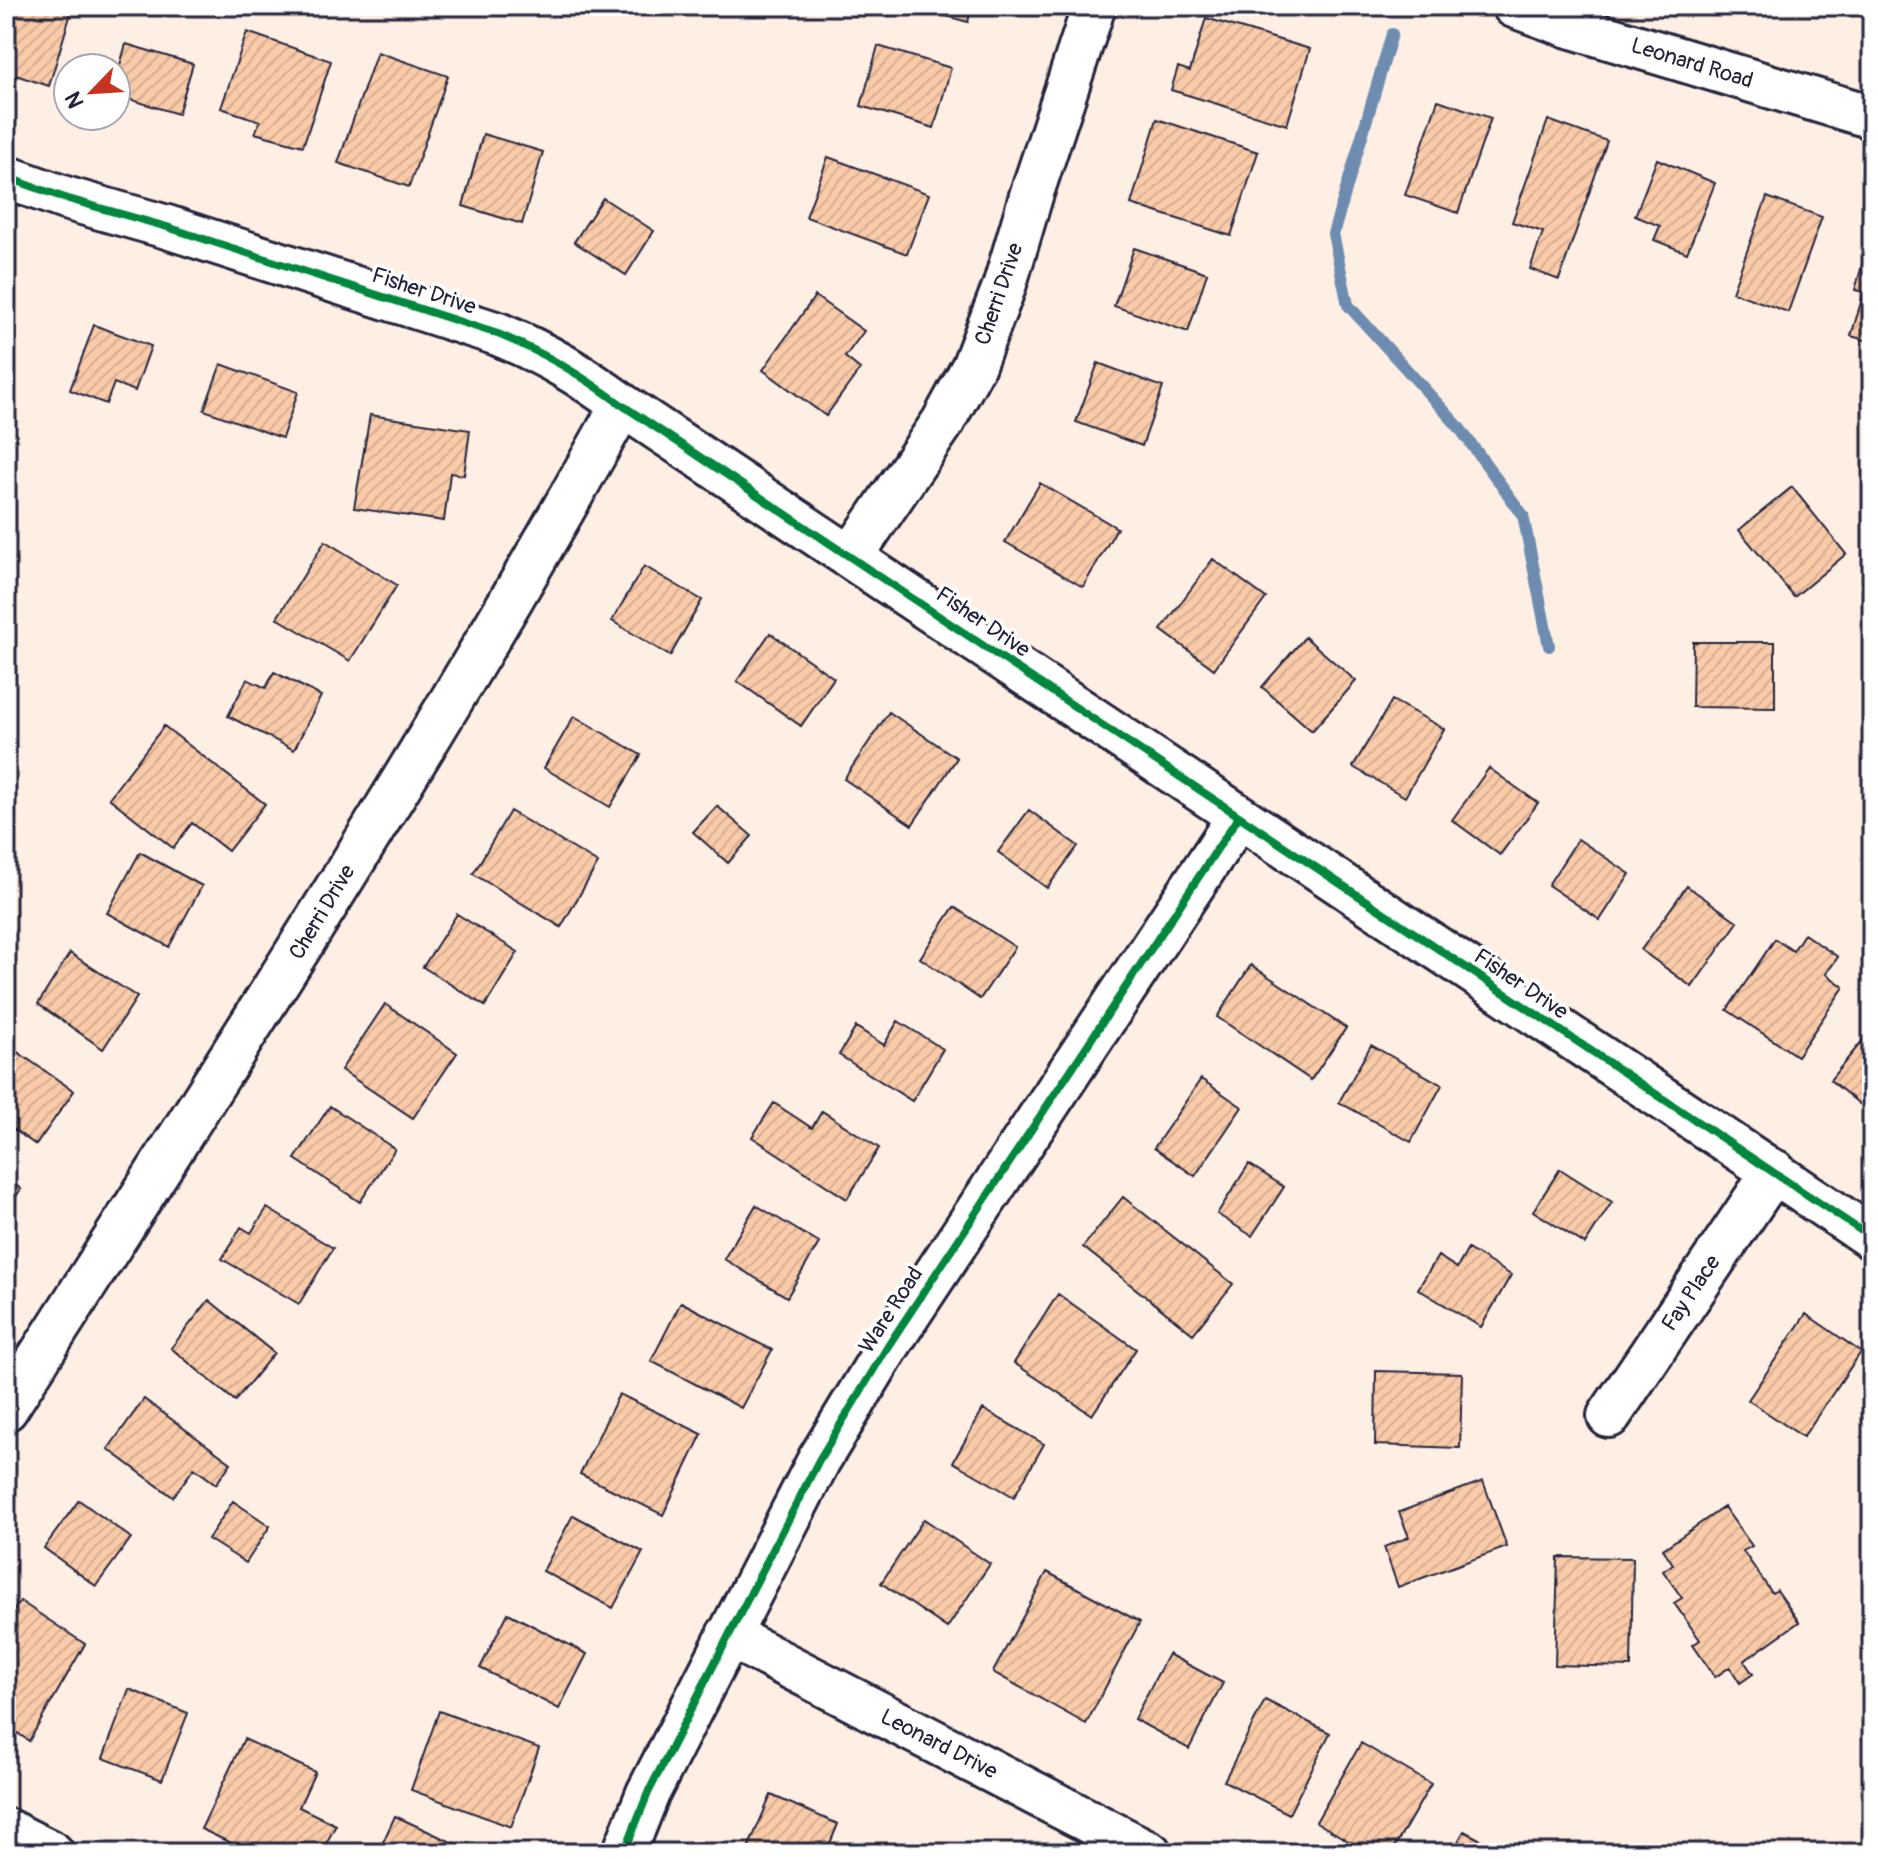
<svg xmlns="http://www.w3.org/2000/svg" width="1878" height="1859" font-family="Pangolin,sans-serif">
<defs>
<pattern id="building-hatch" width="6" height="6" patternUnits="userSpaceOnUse" patternTransform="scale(2)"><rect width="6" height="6" fill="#facba9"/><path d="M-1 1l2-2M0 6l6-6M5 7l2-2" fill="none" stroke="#d6ae92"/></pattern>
</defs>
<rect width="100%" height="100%" fill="#feefe5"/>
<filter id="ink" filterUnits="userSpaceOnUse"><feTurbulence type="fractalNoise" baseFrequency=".0125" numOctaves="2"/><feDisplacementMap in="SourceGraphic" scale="16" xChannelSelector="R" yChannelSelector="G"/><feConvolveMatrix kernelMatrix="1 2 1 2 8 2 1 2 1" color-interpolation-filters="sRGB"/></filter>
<g filter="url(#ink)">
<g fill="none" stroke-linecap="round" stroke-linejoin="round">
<path stroke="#6e8cb0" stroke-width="12" d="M1392,34l-59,200 15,71 110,121 65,89 26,131"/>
</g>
<path fill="url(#building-hatch)" stroke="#22223b" stroke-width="2" d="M11,6h37l23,7 -22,73 -43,-14v-50z
M910,6h62l-4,16z
M1206,18l104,31 -23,76 -116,-35 7,-23 12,4z
M247,32l84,29 -28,85 -48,-13 5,-12 -39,-13z
M126,44l67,20 -15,50 -62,-19v-16z
M878,46l73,22 -17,60 -73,-22z
M377,52l71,24 -39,111 -71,-24z
M1438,100l53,18 -33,95 -53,-18z
M1157,119l101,33 -27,84 -100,-32z
M1548,120l59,21 -48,139 -29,-11 13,-37 -31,-10z
M483,134l60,18 -21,72 -59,-18z
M828,157l101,37 -22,60 -101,-37z
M1657,159l58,24 -28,70 -33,-13 6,-14 -25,-10z
M1767,197l55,20 -34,95 -56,-20z
M603,198l51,33 -28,44 -52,-33z
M1872,231v111l-21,-6 13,-44 -9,-2z
M1134,248l73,25 -19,59 -74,-26z
M815,296l49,35 -19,26 15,12 -34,47 -63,-46z
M94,325l57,21 -16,45 -21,-8 -8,21 -36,-14z
M1098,363l65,24 -21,59 -66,-24z
M221,364l77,28 -16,46 -78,-28z
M370,415l100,15 -6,45 -14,-2 -6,48 -90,-13z
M1040,483l77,45 -34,59 -78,-45z
M1792,487l54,67 -52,43 -55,-67z
M325,541l72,44 -47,76 -73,-43z
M1213,559l53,39 -52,71 -53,-39z
M644,566l58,34 -32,56 -58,-35z
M770,633l64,45 -33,48 -64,-45z
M1305,637l51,44 -44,50 -50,-44z
M1693,642h82v66l-83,-1z
M274,672l47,24 -27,54 -66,-34 19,-37 19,9z
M1392,700l52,29 -39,68 -52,-30z
M889,712l68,46 -45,67 -68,-46z
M574,716l67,39 -31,52 -66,-39z
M164,726l101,78 -37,47 -36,-28 -19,25 -64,-50z
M1489,768l49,35 -38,52 -48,-35z
M717,806l35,30 -24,27 -35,-31z
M1029,810l49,36 -31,42 -49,-36z
M510,811l88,52 -37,64 -88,-53z
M1578,839l52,35 -30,46 -52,-35z
M140,852l62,34 -33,61 -62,-34z
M1687,886l51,36 -46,65 -51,-37z
M954,907l61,40 -35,52 -60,-41z
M457,914l61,38 -33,54 -62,-39z
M1804,934l34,23 -12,17 18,13 -47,69 -70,-46 48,-71 18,12z
M70,953l67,44 -34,52 -65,-45z
M1251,965l95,63 -35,52 -94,-63z
M385,1004l72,49 -44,65 -72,-48z
M898,1021l45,28 -31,52 -73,-46 17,-28 28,18z
M1872,1029v85l-42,-34z
M6,1044l68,47 -38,54 -30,-21z
M1371,1045l71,40 -31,57 -72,-40z
M1201,1079l41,28 -47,69 -41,-28z
M774,1103l38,25 10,-17 57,37 -32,51 -95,-62z
M330,1106l65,43 -35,53 -65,-43z
M1249,1164l35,23 -32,49 -35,-22z
M1560,1169l52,33 -27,42 -52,-33z
M6,1178l15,11 -15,22z
M1123,1197l110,87 -40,50 -110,-87z
M756,1205l63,38 -32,54 -63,-38z
M267,1208l66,40 -34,56 -77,-45 19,-32 10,6z
M1468,1249l43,26 -30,52 -63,-38 20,-33 19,12z
M1058,1294l78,55 -44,66 -78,-52z
M209,1300l65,53 -39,48 -64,-53z
M681,1302l91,48 -31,58 -90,-47z
M1806,1314l55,38 -58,85 -55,-37z
M1376,1371l86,2 -2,75 -85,-3z
M619,1394l83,40 -39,81 -83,-41z
M144,1399l87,64 -15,21 -22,-16 -21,29 -65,-48z
M983,1409l61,35 -30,53 -61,-35z
M1483,1481l24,66 -109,40 -14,-40 25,-10 -10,-25z
M79,1500l52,38 -35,48 -52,-38z
M233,1501l37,25 -24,37 -38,-24z
M1724,1507l28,39 -9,5 29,42 5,-3 22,32 -55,39 9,13 -13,9 -10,-16 -15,10 -22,-32 7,-5 -26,-37 8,-5 -19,-27 10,-7 -10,-15z
M573,1515l70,37 -30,56 -70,-37z
M924,1519l66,45 -43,64 -66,-45z
M1558,1557l75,1 -2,109 -76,-2z
M1047,1572l93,50 -54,102 -93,-52z
M20,1601l65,43 -56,97 -23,-16v-102z
M508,1613l79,41 -28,55 -79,-41z
M1168,1654l55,29 -34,66 -55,-30z
M129,1689l59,24 -26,67 -59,-22z
M1265,1700l65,33 -41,81 -65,-33z
M439,1711l100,37 -28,79 -100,-37z
M244,1739l71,33 -16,35 37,18 -15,28h-69l-51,-24z
M1361,1743l70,41 -40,69h-22l-53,-31z
M771,1795l67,29 -12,29h-80z
M395,1816l80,37h-97z
M1464,1831l41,22h-53z"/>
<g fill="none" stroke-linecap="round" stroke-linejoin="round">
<g stroke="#22223b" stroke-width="48">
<path id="minor" d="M1514,6l55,20 303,91
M6,177l59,21 102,29 331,107c50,21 80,39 124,71l1250,833
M851,557l92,-135 30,-55 31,-80 27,-91 63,-190
M6,1409c211,-331 426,-660 616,-1004
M1609,1416l165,-245
M728,1635l422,218
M6,1830l46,23
M624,1853l24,-60 171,-333 69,-114 351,-530"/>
</g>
<use href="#minor" stroke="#fff" stroke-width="42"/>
<g stroke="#fff" stroke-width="13">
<path id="cycleway" d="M6,177l59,21 102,29 331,107c50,21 80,39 124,71l1250,833
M624,1853l24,-60 171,-333 69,-114 351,-530"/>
</g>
<use href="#cycleway" stroke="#00873e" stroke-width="8"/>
</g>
</g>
<g text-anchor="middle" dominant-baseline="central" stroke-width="7" stroke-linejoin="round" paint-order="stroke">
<g font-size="22" fill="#22223b" stroke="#fff">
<text transform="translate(1692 63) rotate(17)">Leonard Road</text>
<text transform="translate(424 291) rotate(18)">Fisher Drive</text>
<text transform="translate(999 294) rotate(-71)">Cherri Drive</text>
<text transform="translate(983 622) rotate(34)">Fisher Drive</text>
<text transform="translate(322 912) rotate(-59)">Cherri Drive</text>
<text transform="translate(1521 984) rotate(34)">Fisher Drive</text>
<text transform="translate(1691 1293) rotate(-56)">Fay Place</text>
<text transform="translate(891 1310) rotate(-57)">Ware Road</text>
<text transform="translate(939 1744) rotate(27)">Leonard Drive</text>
</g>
</g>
<rect width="1878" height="1859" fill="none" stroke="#fff" stroke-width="32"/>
<rect x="16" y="16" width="1846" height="1827" fill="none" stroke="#22223b" stroke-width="3" filter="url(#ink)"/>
<g transform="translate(92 92) rotate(245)"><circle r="38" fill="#ffffff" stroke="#a7a7b1" stroke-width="2"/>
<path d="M0-6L14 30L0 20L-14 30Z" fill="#c8321e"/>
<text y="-12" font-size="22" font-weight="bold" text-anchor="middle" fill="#22223b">N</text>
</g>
</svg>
